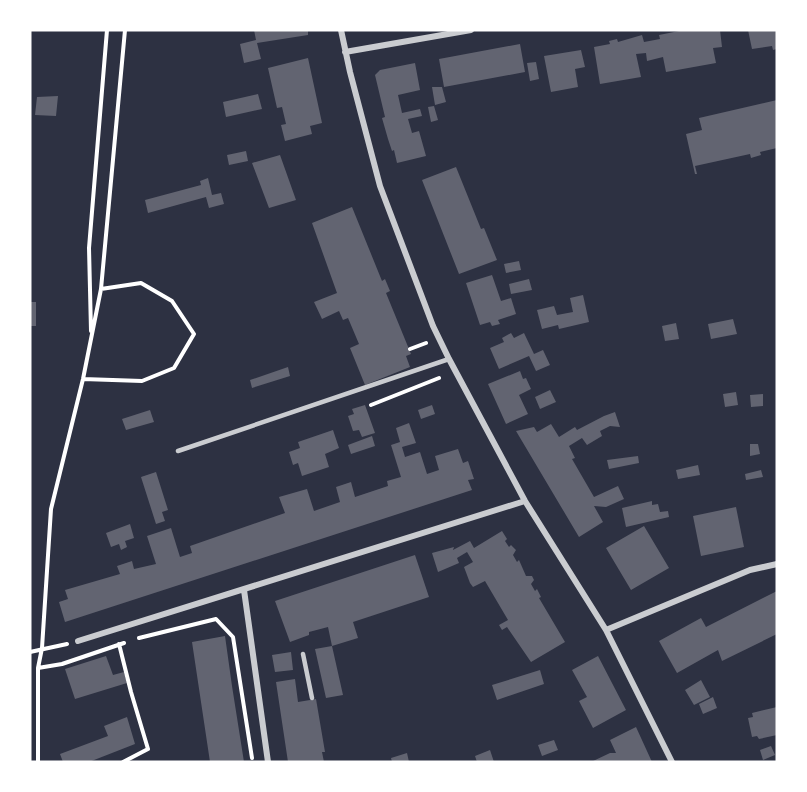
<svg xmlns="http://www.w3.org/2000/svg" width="807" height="792" font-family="Merriweather,serif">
<rect width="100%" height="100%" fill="#2d3142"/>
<path fill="#626471" d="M254,30h54v5l-51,8 4,16 -17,4 -4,-19 16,-4z
M684,30h36l2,17 -9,1 3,15 -50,9 -3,-15 -16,4 -1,-8 -10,1 5,23 -41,7 -6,-37 16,-3 -1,-3 8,-2 1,3 24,-7 2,7 16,-3 -1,-4z
M748,30h29v19l-4,1 -1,-4 -20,3z
M520,44l5,28 -81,15 -5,-28z
M581,50l4,17 -10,2 3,18 -27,5 -7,-36z
M308,58l14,65 -12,3 2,8 -27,7 -4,-16 5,-1 -4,-17 -5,1 -9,-40z
M536,62l3,17 -9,2 -3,-18z
M415,63l5,27 -22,5 4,18 18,-4 2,7 -14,3 4,14 7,-2 7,25 -29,7 -3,-13 -2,1 -4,-12 -6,-21 3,-1 -10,-42 5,-5z
M432,87h10l4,15 -11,3z
M258,94l4,15 -36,8 -3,-15z
M58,96l-2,20 -21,-1 2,-18z
M777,100v48l-17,4 1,3 -10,3 -1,-4 -55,12 2,8h-2l-9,-40 16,-4 -3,-12z
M434,106l4,14 -7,2 -3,-15z
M246,151l2,10 -19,4 -2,-10z
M280,155l16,45 -27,8 -17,-45z
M456,167l25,62 3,-1 13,32 -38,14 -37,-94z
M208,178l4,17 9,-2 3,11 -15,4 -3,-11 -58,16 -3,-13 56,-15 -1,-4z
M352,207l30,74 3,-2 5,12 -4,2 25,61 -5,2 4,11 -45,18 -15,-37 9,-4 -11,-26 -5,2 -4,-9 -17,8 -8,-17 23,-9 -25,-70z
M519,261l2,9 -15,3 -2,-9z
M492,275l9,26 10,-3 5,16 -18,6 2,4 -8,2 -2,-4 -10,3 -14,-42z
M529,279l3,11 -21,4 -2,-10z
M583,295l6,27 -30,7 -1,-4 -16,4 -5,-19 17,-4 3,9 16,-3 -3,-14z
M30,302h6v24h-6z
M733,319l4,15 -26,5 -3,-15z
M676,323l3,16 -14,2 -3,-15z
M511,333l3,5 10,-5 10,21 9,-4 7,15 -14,6 -7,-15 -30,13 -9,-21 14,-6 -2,-4z
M288,367l2,9 -38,12 -2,-8z
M520,371l3,8 3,-1 5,11 -12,6 9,19 -22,10 -18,-40z
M550,390l6,12 -16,7 -5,-12z
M736,392l2,13 -13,2 -2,-13z
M763,394v12l-12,1 -1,-12z
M365,405l10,28 -13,4 -3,-7 -6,1 -5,-15 6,-2 -2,-5z
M432,405l3,9 -14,5 -3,-9z
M150,410l4,12 -28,8 -4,-11z
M615,412l5,15 -10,-1 -10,5 2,5 -15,9 -5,-7 -13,8 6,12 -3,1 22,38 24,-11 6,13 -18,8 -12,-1 9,16 -24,15 -63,-106 18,-4 3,5 14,-8 8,13 16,-10 2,3 27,-14z
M409,423l7,20 -14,4 3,10 15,-5 7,22 12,-4 -4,-14 23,-7 5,14 5,-2 6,18 -6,1 4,10 -407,132 -6,-20 9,-3 -3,-9 55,-16 -3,-8 15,-5 2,8 22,-5 -9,-28 24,-8 9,29 12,-4 -2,-7 95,-33 -6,-16 28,-8 7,22 26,-9 -4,-15 15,-5 4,15 33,-11 -1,-5 14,-4 -10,-32 9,-3 -4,-14z
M333,430l6,18 -14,6 4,13 -27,9 -4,-13 -5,2 -4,-13 11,-4 -2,-6z
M372,436l3,10 -24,8 -3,-9z
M750,444h8l2,10 -10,2z
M638,456l1,7 -30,6 -2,-9z
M698,465l2,10 -22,4 -2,-9z
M761,470l2,7 -17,3 -1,-6z
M156,472l12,38 -6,2 3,9 -9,3 -15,-47z
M652,501v4l6,-1 2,8 8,-1 1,6 -43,10 -4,-19z
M736,507l8,40 -43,9 -8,-40z
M130,524l4,14 -9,3 2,6 -6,3 -2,-6 -8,3 -5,-14z
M644,526l25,42 -38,22 -25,-42z
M502,531l5,8 -2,2 4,6 2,-2 5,5 -3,5 4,7 2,-2 7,16h6l2,4 -3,4 4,7 2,-2 4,8 -2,1 26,44 -34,20 -24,-35 -5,3 -3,-5 9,-5 -23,-39 -12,6 -3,-4 -6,-16 9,-5 -6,-10 -10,6 2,5 -21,9 -6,-19 22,-6 -1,3 17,-9 4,7z
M415,555l14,42 -76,25 5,16 -26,8 11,49 -17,3 -11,-49 17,-3 -4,-19 -19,5v3l-19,7 -15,-41z
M777,591v43l-55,27 -4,-11 -41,23 -18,-32 42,-23 5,9z
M225,636l7,50 12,76h-34l-18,-120z
M291,652l2,18 -18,2 -3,-17z
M106,656l7,19 11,-3 3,11 -52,16 -10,-30z
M598,656l28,54 -33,18 -14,-27 8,-4 -15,-27z
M540,670l4,14 -47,16 -5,-15z
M295,679l3,23 18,-3 9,53h-3l2,10h-36l-12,-80z
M701,680l9,17 -16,8 -9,-15z
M713,697l4,11 -14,6 -4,-10z
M777,707v28l-18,4 -2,-3 -5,1 -4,-19 5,-1 -1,-4z
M127,717l8,27 -46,18h-26l-3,-8 48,-18 -4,-10z
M636,727l16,35h-61l19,-9h6l-6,-13z
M554,740l4,10 -16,6 -4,-11z
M771,746l4,9 -12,5 -3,-10z
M490,750l4,12h-17l-2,-6z
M407,753l2,9h-17l-1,-4z"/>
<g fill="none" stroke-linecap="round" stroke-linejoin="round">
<path stroke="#fff" stroke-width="4" d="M91,331l-2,-83 18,-218
M410,349l16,-6
M83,379l59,2 32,-13 20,-34 -22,-33 -31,-18 -40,6
M371,405l68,-27
M139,638l77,-19 17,18 19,121
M119,644l12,48 17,57 -25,13
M30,652l37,-8
M38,668l24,-4 62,-21
M38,762v-94l4,-20 9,-139 32,-130 18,-90 24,-259"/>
<path stroke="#caccd0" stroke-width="4.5" d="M178,451l271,-92
M303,654l9,44"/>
<path stroke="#caccd0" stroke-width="6" d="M341,30l9,42 30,114 53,140 16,33 76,142 81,129 66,132
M345,52l126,-22
M244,590l24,172
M606,630l144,-60 27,-6
M78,641l447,-140"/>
</g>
<rect width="807" height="792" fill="none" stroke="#ffffff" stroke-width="63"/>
</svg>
